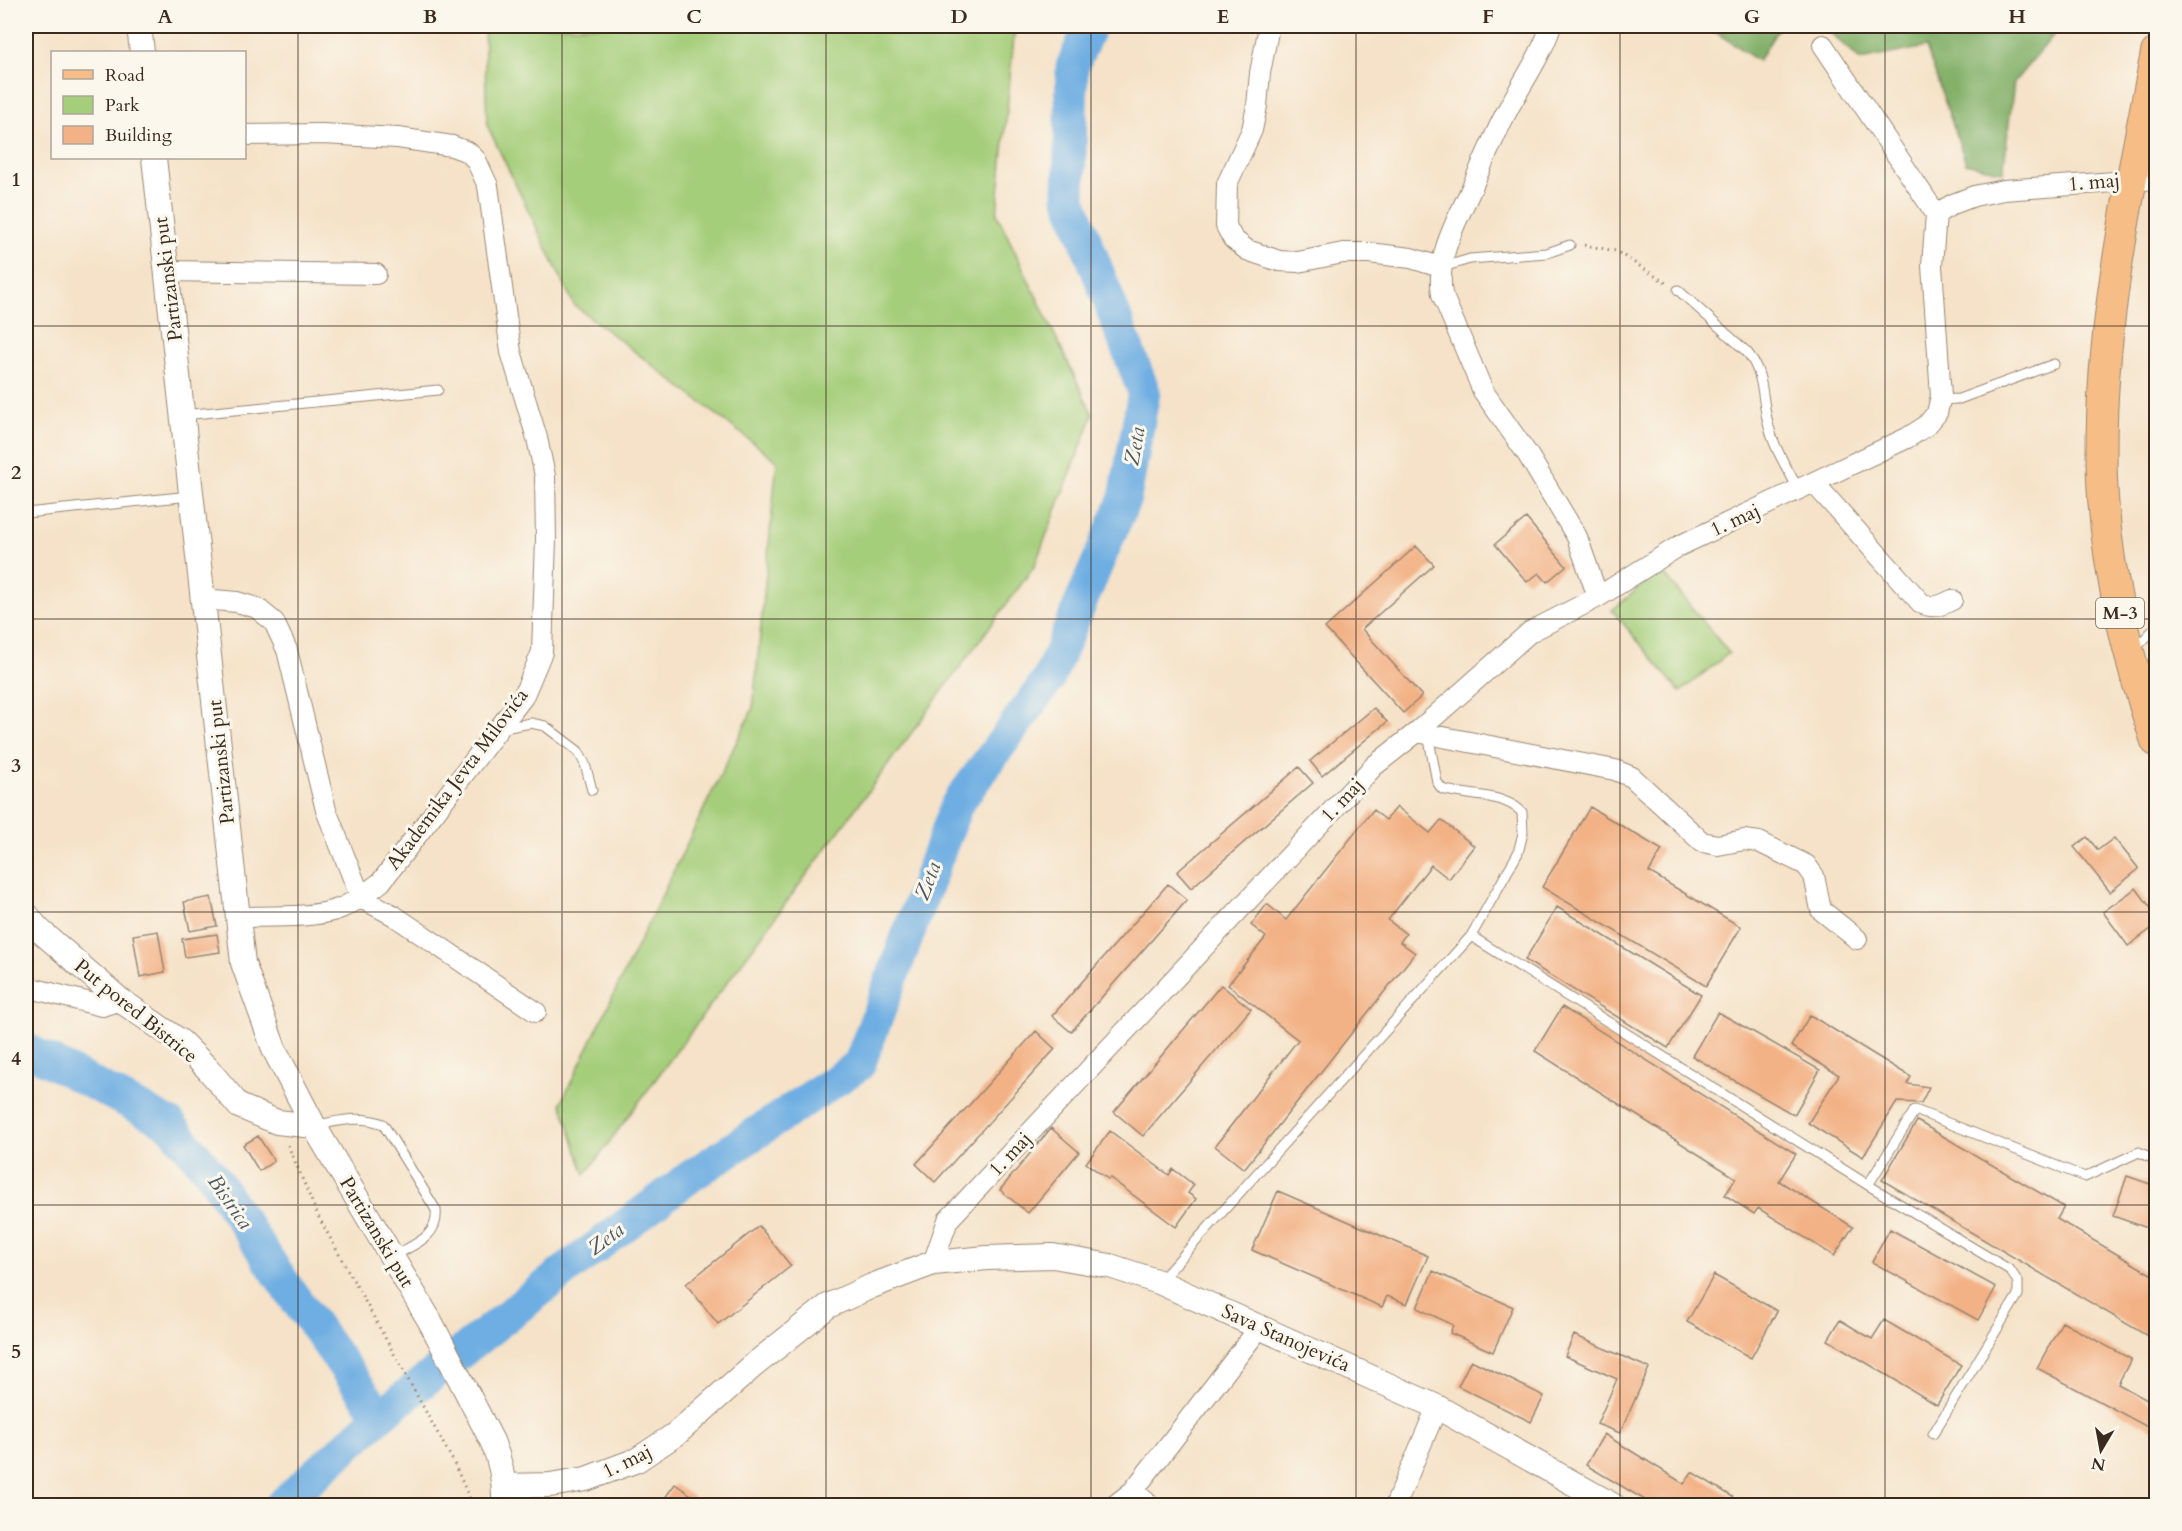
<svg xmlns="http://www.w3.org/2000/svg" width="2182" height="1531" font-family="Cardo,serif">
<rect width="100%" height="100%" fill="#fbf7ec"/>
<filter id="ink" filterUnits="userSpaceOnUse"><feTurbulence type="fractalNoise" baseFrequency=".0167" numOctaves="2"/><feDisplacementMap in="SourceGraphic" scale="12" xChannelSelector="R" yChannelSelector="G"/><feConvolveMatrix kernelMatrix="1 2 1 2 8 2 1 2 1" color-interpolation-filters="sRGB"/></filter>
<filter id="wash" filterUnits="userSpaceOnUse"><feTurbulence type="fractalNoise" baseFrequency=".008" numOctaves="4" result="noise"/><feDisplacementMap in="SourceGraphic" scale="24" xChannelSelector="R" yChannelSelector="G"/><feGaussianBlur stdDeviation="1.35" result="paint"/><feColorMatrix in="noise" values="0 0 0 0 0 0 0 0 0 0 0 0 0 0 0 0 0 1.4 0 .05"/><feComposite in="paint" operator="in"/></filter>
<g filter="url(#wash)">
<rect width="100%" height="100%" fill="#f5e2c8"/>
<path fill="#a5ce7a" stroke="#707c4c" stroke-width="1.5" d="M484,26h531l-18,188 96,201 -59,152 -449,608 -24,-72 192,-395 24,-247 -203,-156 -87,-180z
M1661,570l68,83 -49,39 -68,-82z"/>
<path fill="#84b16a" stroke="#606e44" stroke-width="1.5" d="M1707,26h73l-22,35z
M1823,26h244l-10,5 -43,51 -11,90 -37,-9 -40,-116 -66,13z"/>
<g fill="none" stroke-linecap="round" stroke-linejoin="round">
<path stroke="#6eaee2" stroke-width="33" d="M26,1049l144,75 42,51 76,114 92,127
M280,1506l100,-90 191,-150 120,-90 168,-111 98,-261 91,-124 77,-182 19,-106 -75,-195 3,-130 18,-41"/>
</g>
<g id="blocks">
<path fill="#f3b286" d="M1526,518l40,48 -19,16 -8,-9 -12,9 -32,-38z
M1416,546l18,19 -72,64 60,67 -19,17 -78,-85z
M1374,708l13,14 -65,54 -12,-15z
M1299,767l14,16 -122,105 -14,-16z
M1397,807l33,26 11,-13 33,26 -25,33 -18,-14 -43,55 18,14 -6,8 15,11 -171,216 -29,-23 83,-106 -70,-55 38,-48 -15,-12 16,-21 19,16 87,-110 13,10z
M1590,807l72,43 -13,22 92,55 -35,59 -164,-99z
M2087,837l11,13 16,-12 25,31 -29,23 -36,-45z
M1168,884l19,16 -116,132 -19,-16z
M2136,888l20,27v10l-28,21 -25,-34z
M211,897l6,29 -27,5 -6,-29z
M1557,907l144,88 -33,53 -143,-88z
M158,931l7,41 -25,5 -7,-42z
M217,934l3,18 -35,5 -3,-18z
M1221,985l30,24 -108,127 -29,-24z
M1562,1007l234,147 -17,27 74,46 -19,29 -76,-48 -4,6 -29,-19 11,-17 -201,-127z
M1718,1012l102,58 -26,45 -102,-59z
M1810,1015l101,62 -4,7 22,3 -8,16 -24,-1 -34,55 -55,-34 31,-48 -48,-29z
M1036,1031l19,18 -120,133 -19,-18z
M1917,1121l147,86 -7,12 99,58v64l-274,-161z
M1051,1128l28,24 -51,61 -28,-23z
M1110,1131l59,44 4,-6 21,16 -6,8 8,6 -20,28 -66,-49 -2,1 -22,-16z
M258,1136l16,25 -15,10 -16,-26z
M2127,1176l29,10v45l-43,-15z
M1278,1191l150,65 -21,48 -20,-8 -5,11 -130,-57z
M759,1226l32,40 -73,58 -32,-40z
M1890,1229l106,58 -18,33 -106,-58z
M1433,1271l80,36 -20,45 -43,-19 3,-8 -36,-17z
M1714,1275l63,36 -26,47 -64,-36z
M1840,1320l32,19 12,-19 77,45 -24,40 -109,-65z
M2062,1322l69,37 -13,25 38,21v19l-3,6 -116,-62z
M1574,1335l75,33 -29,65 -23,-9 20,-45 -52,-23z
M1471,1360l73,36 -13,26 -73,-36z
M1604,1434l80,50 8,-12 41,25 -5,9h-73l-69,-41z
M675,1484l19,13 -6,9h-29z"/>
</g>
</g>
<g filter="url(#ink)">
<use href="#blocks" fill-opacity="0" stroke="#988673" stroke-width="1.5"/>
<g fill="none" stroke-linecap="round" stroke-linejoin="round">
<g stroke="#988673" stroke-width="11">
<path id="service" d="M1443,267l27,-8 77,-6 23,-8
M1678,290l69,62c19,24 14,48 22,75 6,23 19,43 30,63
M1940,400l19,-1 95,-35
M183,415l255,-25
M26,513l164,-17
M2133,651l23,-24
M503,728l28,-5 14,3 33,25 7,13 7,26
M1428,734l9,48 5,7c26,8 59,3 80,23l1,21 -5,20 -47,83
M316,1125c25,-4 43,-10 67,-1l53,86c3,27 -22,34 -42,46
M1868,1185l47,-75 170,67 54,-25 17,8
M1161,1280l310,-344 397,249 142,85 8,12v13l-85,139"/>
</g>
<g stroke="#988673" stroke-width="22">
<path id="minor" d="M1269,26l-9,47 -3,33 -5,24 -25,54 -1,42 7,13 14,11 32,11 19,1 45,-9h26l42,5 29,9
M1551,26c-10,30 -29,57 -44,85 -14,27 -26,56 -38,83 -15,32 -33,64 -27,100l41,97 45,64 49,82 21,60
M1823,45l113,169
M167,271l209,3
M1814,483l107,120c12,6 19,3 31,-3
M202,599l35,3 20,6 17,14 13,28 39,160 35,88 32,17 143,97
M1417,732l198,38 17,7 70,65 16,3 26,-5 15,2 47,23 8,11 7,34 36,29
M238,917c29,-1 77,2 103,-9 15,-6 27,-16 40,-26l142,-185 19,-45 4,-112 -1,-64 -8,-38 -26,-86 -23,-166 -12,-26 -8,-8 -16,-6 -54,-8 -76,-4 -78,1
M26,988l9,1 67,17 18,-6
M933,1263l15,-43 426,-454 43,-34 113,-100 68,-35 81,-51 228,-108 19,-12 11,-13 4,-17 -9,-130 4,-52 17,-10 21,-8 30,-6 152,-11
M1133,1491l18,15
M1114,1506l19,-15 127,-164
M1395,1506l42,-99"/>
</g>
<g stroke="#988673" stroke-width="26">
<path id="tertiary" d="M139,26l3,26
M154,158l89,805 31,86 40,77 116,195 62,120c9,21 13,42 12,65
M26,914l11,14 83,72 61,42 26,26 32,38 38,16 37,4
M504,1486l46,-1 36,-6 51,-19 39,-26 78,-69 74,-59 44,-20 61,-23 54,-5 66,-2 57,10 49,16 278,125 177,99"/>
</g>
<g stroke="#988673" stroke-width="32">
<path id="primary" d="M2156,53c-27,141 -59,282 -54,427 4,89 25,177 54,261"/>
</g>
<path stroke="#988673" stroke-width="3" stroke-dasharray="1.5 4.5" stroke-linecap="butt" d="M1584,245l32,6 50,32
M288,1145l30,71 135,245 20,45"/>
<use href="#service" stroke="#fff" stroke-width="9"/>
<use href="#minor" stroke="#fff" stroke-width="20"/>
<use href="#tertiary" stroke="#fff" stroke-width="24"/>
<use href="#primary" stroke="#f6be86" stroke-width="30"/>
</g>
</g>
<path fill="none" stroke="#3b2a1e" stroke-width="1.5" stroke-opacity="0.55" d="M298,26v1480M562,26v1480M826,26v1480M1091,26v1480M1356,26v1480M1620,26v1480M1885,26v1480M26,326h2130M26,619h2130M26,912h2130M26,1205h2130"/>
<g text-anchor="middle" dominant-baseline="central" stroke-width="6" stroke-linejoin="round" paint-order="stroke">
<rect fill="#fbf7ec" stroke="#75685c" stroke-width="1.5" x="2096" y="598" width="48" height="30" rx="4.5"/>
<g font-size="18" font-weight="bold" fill="#3b2a1e">
<text x="2120" y="613">M-3</text>
</g>
<g font-size="20" fill="#3b2a1e" stroke="#fbf7ec">
<text transform="translate(2094 182) rotate(-5)">1. maj</text>
<text transform="translate(168 279) rotate(-97)">Partizanski put</text>
<text transform="translate(1735 520) rotate(-25)">1. maj</text>
<text transform="translate(221 762) rotate(-96)">Partizanski put</text>
<text transform="translate(457 779) rotate(-53)">Akademika Jevta Milovića</text>
<text transform="translate(1342 800) rotate(-47)">1. maj</text>
<text transform="translate(136 1011) rotate(39)">Put pored Bistrice</text>
<text transform="translate(1010 1154) rotate(-47)">1. maj</text>
<text transform="translate(377 1232) rotate(59)">Partizanski put</text>
<text transform="translate(1286 1338) rotate(24)">Sava Stanojevića</text>
<text transform="translate(627 1461) rotate(-26)">1. maj</text>
</g>
<g font-size="21" font-style="italic" fill="#4d5863" stroke="#fbf7ec">
<text transform="translate(1135 446) rotate(-80)">Zeta</text>
<text transform="translate(928 881) rotate(-69)">Zeta</text>
<text transform="translate(230 1202) rotate(55)">Bistrica</text>
<text transform="translate(606 1239) rotate(-37)">Zeta</text>
</g>
</g>
<rect width="2182" height="1531" fill="none" stroke="#fbf7ec" stroke-width="66"/>
<rect x="51" y="51" width="195" height="108" fill="#fbf7ec" stroke="#aea59a" stroke-width="1.5"/>
<rect x="63" y="70" width="30" height="9" fill="#f6be86" stroke="#aea59a" stroke-width="1.5"/>
<text x="105" y="81" font-size="18" fill="#3b2a1e">Road</text>
<rect x="63" y="96" width="30" height="18" fill="#a5ce7a" stroke="#aea59a" stroke-width="1.5"/>
<text x="105" y="111" font-size="18" fill="#3b2a1e">Park</text>
<rect x="63" y="126" width="30" height="18" fill="#f3b286" stroke="#aea59a" stroke-width="1.5"/>
<text x="105" y="141" font-size="18" fill="#3b2a1e">Building</text>
<g transform="translate(2101 1450) rotate(190)" stroke="#fbf7ec" stroke-width="4.5" paint-order="stroke">
<path d="M0-4.5L10 22L0 15L-10 22Z" fill="#3b2a1e"/>
<text y="-9" font-size="16" font-weight="bold" text-anchor="middle" fill="#3b2a1e">N</text>
</g>
<rect x="33" y="33" width="2116" height="1465" fill="none" stroke="#3b2a1e" stroke-width="2"/>
<g font-size="20" text-anchor="middle" font-weight="bold" fill="#3b2a1e">
<text x="165" y="23">A</text>
<text x="430" y="23">B</text>
<text x="694" y="23">C</text>
<text x="959" y="23">D</text>
<text x="1223" y="23">E</text>
<text x="1488" y="23">F</text>
<text x="1752" y="23">G</text>
<text x="2017" y="23">H</text>
<text x="16" y="186">1</text>
<text x="16" y="479">2</text>
<text x="16" y="772">3</text>
<text x="16" y="1065">4</text>
<text x="16" y="1358">5</text>
</g>
</svg>
